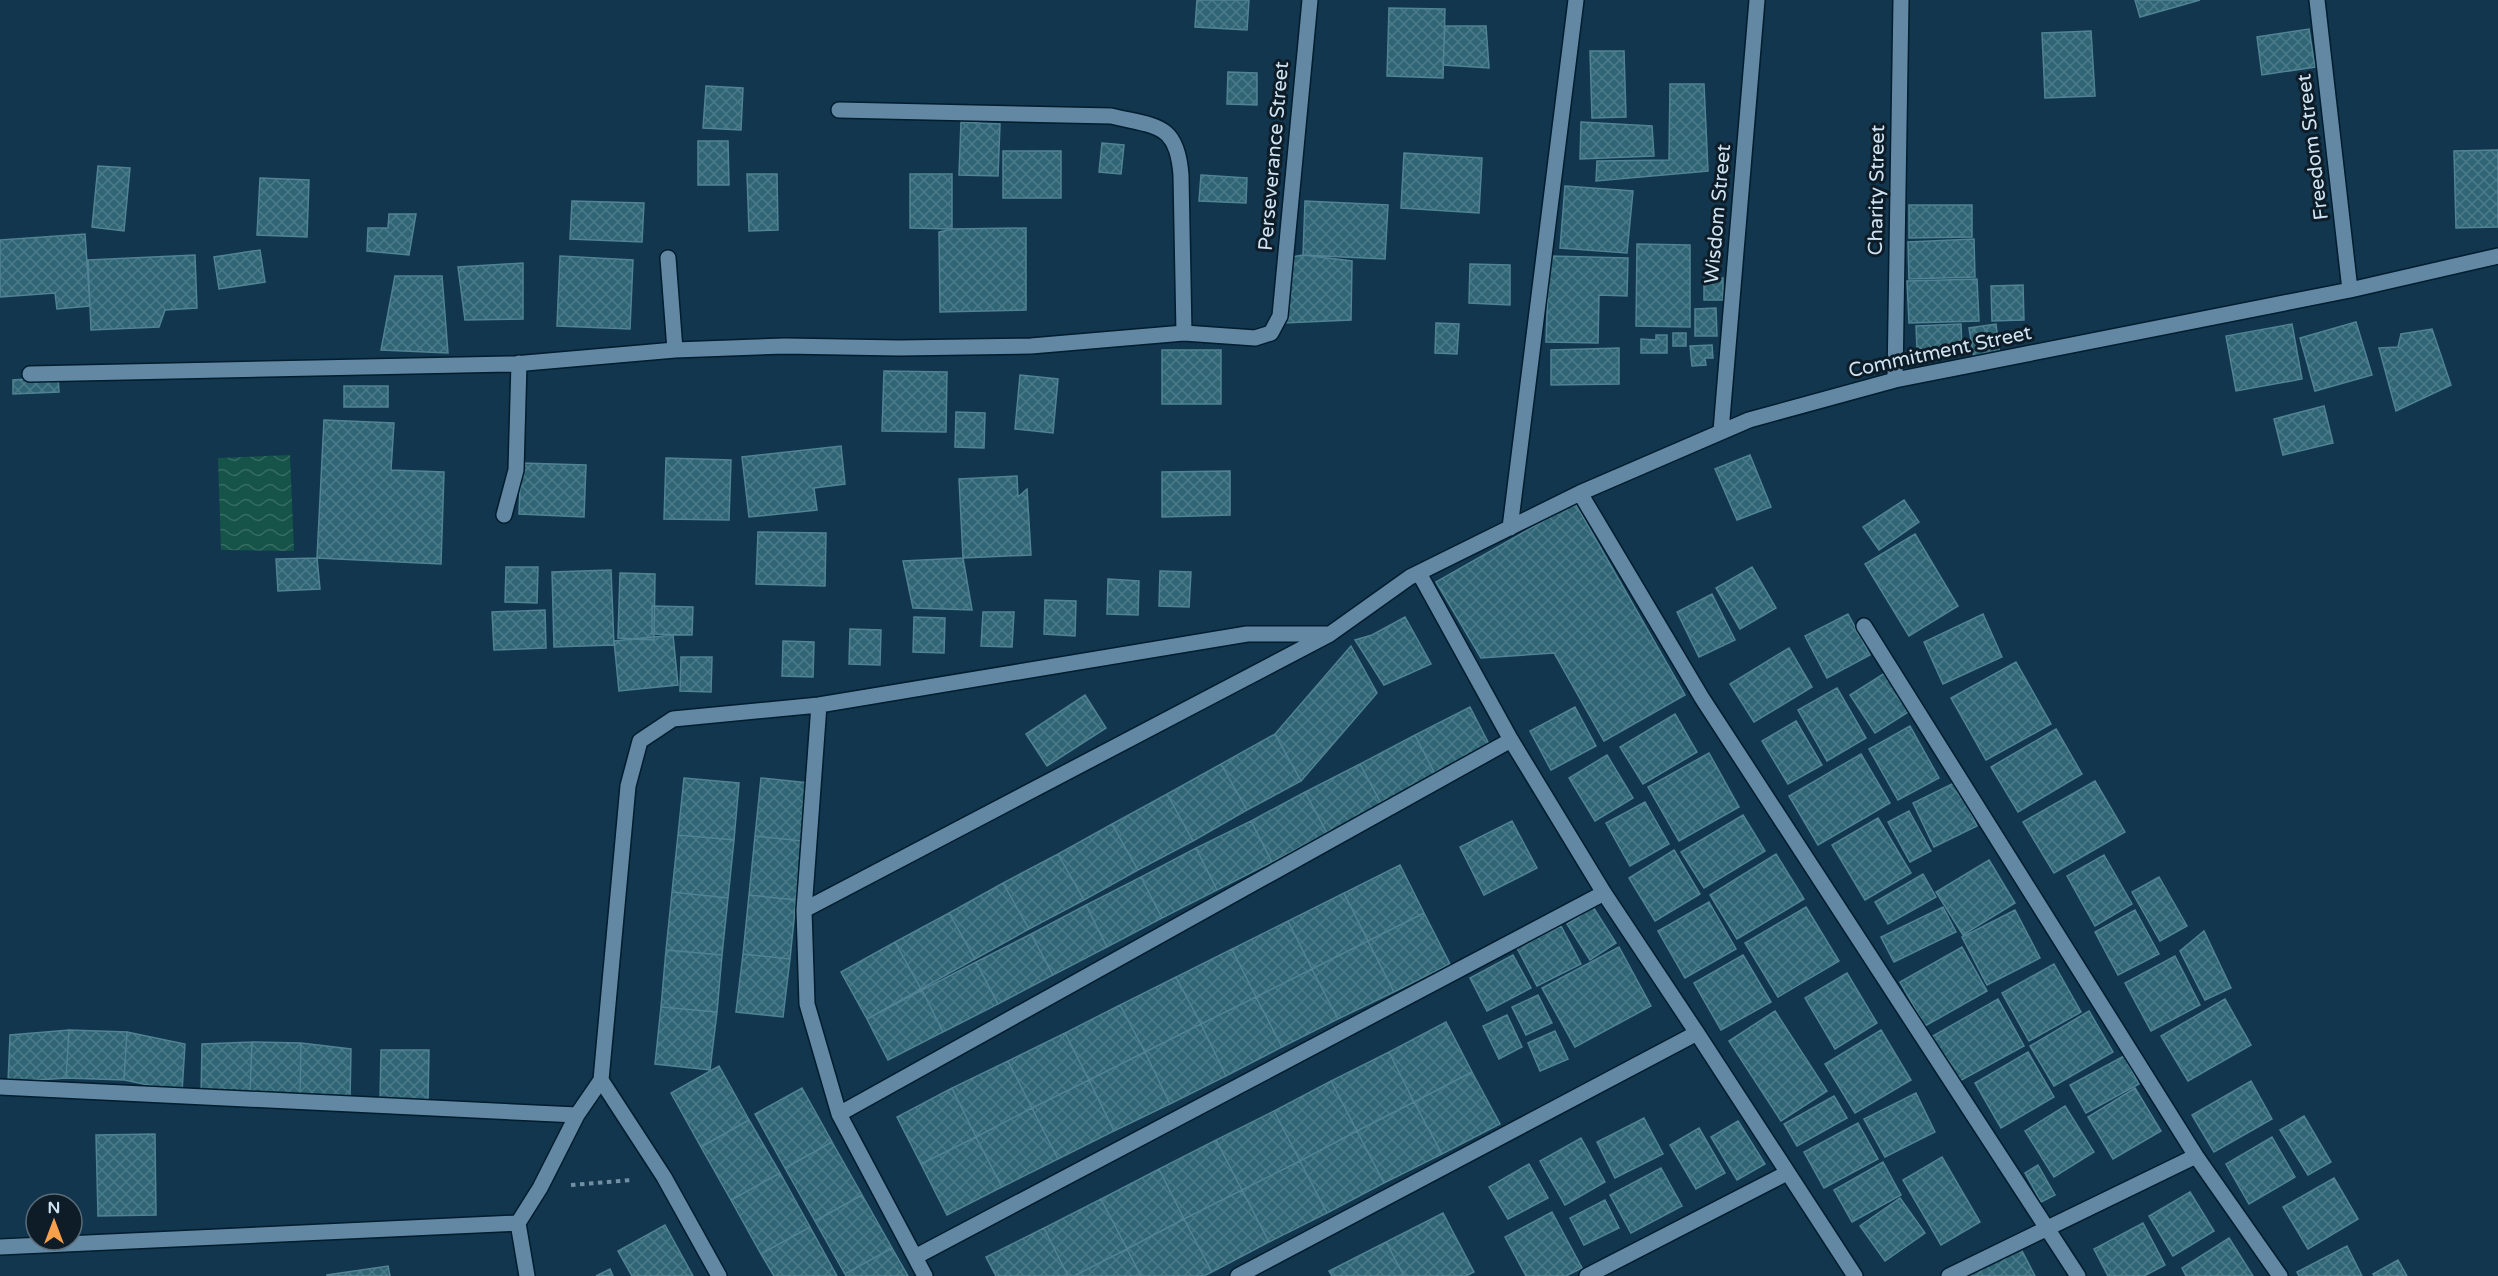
<svg xmlns="http://www.w3.org/2000/svg" width="2498" height="1276" font-family="'Varela Round',sans-serif">
<defs>
<pattern id="water-waves" width="16" height="10" patternUnits="userSpaceOnUse" patternTransform="scale(1.5)"><rect width="16" height="10" fill="#165349"/><path d="M0 5q4-4 8 0t8 0" fill="none" stroke="#376c64"/></pattern>
<pattern id="building-cross-hatch" width="8" height="8" patternUnits="userSpaceOnUse" patternTransform="scale(1.5)"><rect width="8" height="8" fill="#2f6575"/><path d="M0 0l8 8M0 8l8-8" fill="none" stroke="#4c7b89"/></pattern>
</defs>
<rect width="100%" height="100%" fill="#11364e"/>
<path fill="url(#water-waves)" d="M290,455l4,96 -73,-1 -3,-92z"/>
<path fill="url(#building-cross-hatch)" stroke="#518394" stroke-width="1.5" d="M1197,0h52l-2,30 -52,-3z
M2135,0h65l-60,17z
M1389,8l56,1 -2,69 -56,-2z
M1445,26h41l3,42 -46,-3z
M2309,29l6,38 -53,8 -5,-38z
M2091,31l4,65 -50,2 -3,-65z
M1590,51h34l2,66 -34,1z
M1228,72l29,1v32l-30,-1z
M1670,84h34l4,87 -112,10 1,-20 72,-1z
M706,86l37,2 -2,42 -38,-2z
M961,122l39,2 -2,52 -39,-1z
M1581,122l71,4 2,30 -74,3z
M698,141h30l1,44h-31z
M1102,143l22,2 -3,29 -22,-2z
M2498,150v77l-42,1 -2,-77z
M1003,151h58v47h-58z
M1404,153l78,5 -3,55 -78,-5z
M98,166l32,2 -6,63 -32,-4z
M747,174h30l1,56 -29,1z
M910,174h42v55l-42,-1z
M1201,175l46,3 -1,25 -47,-2z
M260,178l49,2 -2,57 -50,-2z
M1565,186l68,5 -6,62 -67,-5z
M572,201l72,2 -2,39 -72,-3z
M1305,201l83,4 -3,54 -82,-4z
M1909,205h63v32l-63,1z
M389,214h27l-7,41 -42,-4 1,-23h20z
M1026,228v82l-86,2 -1,-80 13,-3z
M85,234l5,72 -33,3 -2,-16 -55,4v-57z
M1974,239l1,38 -66,2 -1,-37z
M1637,244l53,1v82l-54,-1z
M260,250l5,32 -46,7 -5,-32z
M195,255l2,53 -32,2 -6,17 -68,3 -3,-70z
M1303,255l49,6 -1,59 -68,3 9,-66z
M560,256l73,4 -3,69 -73,-3z
M1549,256l79,2 -1,38 -28,-1 -1,48 -52,-1z
M523,263v56l-58,1 -7,-53z
M1470,264l40,1v40l-41,-2z
M395,276h47l6,77 -67,-3z
M1704,278h19v22h-19z
M1977,279l2,42 -70,2 -2,-42z
M2023,285l1,35 -32,1 -1,-35z
M1716,308l1,28h-22v-27z
M2356,322l16,53 -57,16 -15,-53z
M1436,323l23,1 -2,30 -22,-1z
M1961,324l1,23 -45,2 -1,-23z
M1996,324l4,31 -26,4 -5,-31z
M2292,324l10,55 -66,12 -10,-55z
M2432,329l19,56 -55,26 -17,-63 19,-1 3,-13z
M1673,333h13v13h-13z
M1656,335h11v18h-26v-14l15,1z
M1712,345l1,13h-8l1,7 -14,1 -2,-20z
M1619,348v36l-68,1v-35z
M1162,350h59v54h-59z
M884,371l63,1 -1,60 -64,-1z
M1020,375l38,4 -5,54 -38,-4z
M58,377l1,15 -46,2v-14z
M344,386h44v21h-44z
M2324,406l9,37 -50,12 -9,-36z
M956,412l29,1 -1,35 -29,-1z
M324,420l70,3 -3,47 53,2 -3,92 -124,-6z
M841,446l4,38 -31,4 3,22 -68,7 -7,-60z
M1750,455l21,52 -34,13 -22,-51z
M666,458l65,2 -2,60 -65,-1z
M521,463l65,2 -2,52 -65,-3z
M1230,471v44l-68,2v-45z
M1017,476l1,21 9,-8 4,66 -68,3 -4,-79z
M1904,500l15,22 -40,28 -16,-23z
M1575,503l110,192 -81,46 -50,-88 -73,5 -45,-76z
M758,532l68,1 -1,53 -69,-2z
M1915,534l43,72 -49,30 -44,-72z
M317,558l3,31 -42,2 -2,-32z
M963,558l9,52 -59,-2 -10,-47z
M506,567h32l-1,36 -32,-1z
M1752,567l24,41 -36,21 -24,-41z
M611,570l3,75 -60,2 -2,-75z
M1160,571l31,1 -2,35 -30,-1z
M620,573l35,1 -1,66 -36,-2z
M1108,579l31,2 -1,34 -31,-1z
M1712,594l23,46 -36,17 -22,-45z
M1045,600l31,1 -1,35 -31,-2z
M652,606l41,1 -1,28 -40,-1z
M545,610l1,38 -52,2 -2,-38z
M983,612h31l-2,35 -31,-1z
M1848,614l22,41 -43,23 -22,-42z
M1983,614l19,43 -59,27 -19,-42z
M914,617l31,1 -1,35 -31,-1z
M1405,617l26,47 -47,21 -29,-45 17,-5z
M850,629l31,1 -1,35 -31,-1z
M673,635l5,50 -59,6 -5,-50z
M783,641l31,1 -1,35 -31,-1z
M1351,646l26,47 -76,88 -26,-47z
M1789,648l23,39 -58,35 -24,-38z
M681,657h31l-1,35 -31,-1z
M2016,662l35,62 -65,36 -35,-62z
M1888,671l25,38 -38,24 -25,-38z
M1837,688l29,50 -39,23 -29,-51z
M1085,695l21,33 -59,38 -21,-32z
M1470,707l21,41 -55,28 -21,-41z
M1575,707l21,39 -45,24 -21,-39z
M1675,714l22,38 -54,32 -23,-37z
M1796,721l26,44 -34,19 -26,-43z
M1910,726l29,52 -41,22 -29,-51z
M2056,729l26,45 -64,38 -27,-45z
M1275,734l26,47 -54,29 -26,-46z
M1415,735l21,41 -54,29 -22,-41z
M1709,753l30,54 -60,34 -31,-54z
M1861,754l29,49 -72,42 -29,-49z
M1607,755l26,43 -38,23 -26,-43z
M1221,764l26,46 -54,31 -26,-47z
M1360,764l22,41 -55,28 -22,-41z
M684,778l55,5 -5,57 -56,-5z
M761,778l48,5 -7,58 -47,-5z
M2095,781l30,51 -71,41 -31,-51z
M1956,782l21,44 -43,21 -21,-44z
M1305,792l22,41 -55,29 -21,-41z
M1167,794l26,47 -55,29 -26,-46z
M1645,802l24,42 -39,22 -24,-43z
M1909,811l22,40 -21,11 -22,-40z
M1743,815l22,36 -61,37 -23,-36z
M1878,818l33,55 -46,27 -33,-55z
M1251,821l21,41 -55,28 -21,-42z
M1512,821l25,47 -53,27 -24,-48z
M1112,824l26,46 -54,30 -26,-46z
M678,835l56,5 -6,58 -56,-6z
M755,836l47,5 -6,59 -47,-5z
M1196,848l21,42 -55,28 -21,-41z
M1674,850l26,44 -45,27 -26,-43z
M1058,854l26,46 -55,29 -26,-46z
M1776,854l28,45 -67,40 -27,-44z
M2104,855l28,49 -37,22 -28,-50z
M1989,860l26,43 -52,32 -27,-43z
M1400,865l24,48 -56,28 -24,-48z
M1923,874l13,23 -48,27 -13,-22z
M1141,877l21,41 -55,29 -21,-42z
M2159,877l28,49 -27,15 -28,-49z
M1003,883l26,46 -54,30 -26,-46z
M672,892l56,6 -6,57 -56,-5z
M1344,893l24,48 -56,28 -24,-48z
M749,895l47,5 -6,59 -47,-5z
M1709,902l27,47 -51,29 -27,-47z
M1086,905l21,42 -54,28 -22,-41z
M1593,907l23,36 -26,17 -23,-36z
M1806,907l33,54 -61,36 -33,-54z
M1943,907l13,25 -62,30 -13,-25z
M2015,910l25,48 -53,27 -25,-48z
M2135,910l24,44 -41,21 -23,-43z
M949,913l26,46 -54,30 -26,-47z
M1424,913l26,51 -56,28 -26,-51z
M1288,921l24,48 -56,28 -24,-48z
M1561,926l20,38 -44,22 -20,-38z
M2204,931l27,57 -26,12 -25,-49z
M1031,934l22,41 -55,29 -22,-42z
M1368,941l26,51 -56,27 -26,-50z
M895,942l26,47 -54,30 -26,-47z
M1619,947l32,59 -76,41 -33,-59z
M1962,947l25,44 -62,35 -25,-44z
M1232,949l24,48 -55,27 -25,-47z
M666,950l56,5 -5,57 -56,-5z
M743,954l47,5 -7,58 -47,-5z
M1513,955l18,33 -44,23 -17,-33z
M1743,955l28,47 -50,28 -27,-47z
M2175,956l25,49 -49,26 -26,-48z
M976,962l22,42 -55,28 -21,-42z
M2054,964l27,48 -52,29 -27,-48z
M1312,969l26,50 -56,28 -26,-50z
M1847,973l30,50 -42,26 -30,-51z
M1176,977l25,47 -56,28 -25,-47z
M922,990l21,42 -55,28 -21,-41z
M1538,995l14,28 -26,12 -14,-28z
M1256,997l26,50 -56,29 -25,-52z
M1998,999l26,47 -68,37 -25,-46z
M2225,999l26,46 -63,36 -27,-45z
M1120,1005l25,47 -56,28 -24,-47z
M661,1007l56,5 -7,58 -55,-6z
M1775,1011l52,80 -46,30 -52,-80z
M2089,1011l24,41 -59,34 -24,-40z
M1507,1015l15,32 -23,12 -16,-33z
M1446,1022l26,50 -58,30 -25,-50z
M1201,1024l25,52 -56,28 -25,-52z
M69,1030l-3,48 -58,4 2,-47z
M69,1030l58,2 -3,48 -58,-2z
M1881,1030l30,50 -56,33 -30,-49z
M1555,1031l13,28 -28,12 -12,-28z
M127,1032l58,12 -3,48 -58,-12z
M1065,1033l24,47 -57,28 -24,-47z
M252,1042l-2,51 -49,2 1,-51z
M252,1042l49,1 -1,52 -50,-2z
M301,1043l50,6 -1,51 -50,-5z
M381,1050h48l-1,52h-48z
M1145,1052l25,52 -56,27 -25,-51z
M1389,1052l25,50 -57,29 -26,-50z
M2028,1052l26,45 -53,31 -26,-45z
M2124,1056l15,28 -53,29 -16,-28z
M1008,1061l24,47 -56,29 -24,-49z
M719,1066l30,54 -48,27 -30,-54z
M1472,1072l28,52 -58,30 -28,-52z
M1089,1080l25,51 -56,28 -26,-51z
M1331,1081l26,50 -57,30 -26,-50z
M2251,1081l21,38 -58,33 -22,-37z
M802,1088l30,54 -47,26 -30,-54z
M952,1088l24,49 -55,27 -24,-47z
M2135,1088l26,43 -48,28 -25,-42z
M1916,1093l19,39 -50,25 -21,-38z
M1834,1096l13,22 -50,28 -13,-22z
M1414,1102l28,52 -58,29 -27,-52z
M2065,1106l29,46 -40,25 -29,-46z
M1032,1108l26,51 -56,28 -26,-50z
M1274,1111l26,50 -58,29 -26,-50z
M2304,1116l27,46 -23,13 -28,-45z
M1644,1118l19,36 -48,24 -18,-36z
M749,1120l31,53 -49,27 -30,-53z
M1738,1121l27,43 -28,16 -26,-43z
M1858,1123l20,36 -54,29 -20,-36z
M1699,1128l26,45 -29,16 -26,-44z
M1357,1131l27,52 -57,30 -27,-52z
M155,1134l1,81 -58,1 -2,-81z
M976,1137l26,50 -55,28 -26,-51z
M2272,1137l23,40 -46,27 -23,-40z
M1581,1138l24,44 -40,23 -25,-44z
M1216,1140l26,50 -58,29 -25,-50z
M832,1142l30,53 -47,26 -30,-53z
M1942,1157l38,65 -39,23 -38,-65z
M1300,1161l27,52 -58,29 -27,-52z
M1883,1162l18,33 -49,27 -18,-32z
M1529,1164l19,34 -40,21 -19,-32z
M2038,1165l17,30 -14,7 -16,-29z
M1661,1168l21,38 -51,27 -21,-38z
M1159,1169l25,50 -57,30 -26,-50z
M780,1173l30,54 -49,27 -30,-54z
M2334,1178l24,41 -50,30 -25,-42z
M1242,1190l27,52 -57,30 -28,-53z
M2190,1192l24,39 -41,25 -24,-40z
M862,1195l30,53 -47,26 -30,-53z
M1900,1198l25,35 -40,28 -25,-35z
M1101,1199l26,50 -53,27h-6l-24,-48z
M1605,1200l14,28 -35,17 -14,-27z
M1552,1212l30,56 -16,8h-40l-21,-39z
M1443,1213l31,59 -8,4h-62l-18,-34z
M1184,1219l28,53 -8,4h-63l-14,-27z
M2143,1223l22,42 -21,11h-36l-14,-27z
M665,1225l28,51h-61l-14,-25z
M810,1227l27,49h-63l-13,-22z
M1044,1228l24,48h-72l-10,-19z
M2229,1238l24,38h-67l-4,-8z
M1386,1242l18,34h-72l-3,-5z
M2019,1245l16,31h-73z
M2347,1246l15,30h-63l-2,-4z
M892,1248l16,28h-62l-1,-2z
M1127,1249l14,27h-67z
M2398,1260l9,16h-33l-1,-2z
M388,1266l2,10h-63v-1z
M610,1269l3,7h-17z"/>
<g fill="none" stroke-linecap="round" stroke-linejoin="round">
<g stroke="#021d2e" stroke-width="18">
<path id="minor" d="M2317,0l33,290
M839,110l272,6c46,11 66,7 70,59l3,158
M668,258l7,92
M30,374l484,-10 161,-14 110,-4 114,2 132,-2 153,-13 71,5 16,-5 9,-17 30,-316
M1895,380l6,-380
M1721,431l36,-431
M1580,493l122,205 376,578
M504,515l12,-45 3,-107
M1510,528l66,-528
M1419,573l92,167 93,153 93,140 158,243
M1864,626l332,530 84,120
M819,705l-15,205 3,94 32,110 86,162
M804,910l526,-276 80,-57 170,-84 169,-73 146,-40 455,-90 148,-34
M0,1087l577,28 24,-35
M839,1114l672,-374
M0,1247l518,-24
M915,1257l689,-364
M527,1276l-9,-53 22,-35 37,-73
M719,1276l-55,-99 -63,-97 27,-294 12,-45 33,-22 146,-14 428,-71h80
M1238,1276l459,-243
M1587,1276l200,-103
M1949,1276l247,-120"/>
</g>
<path stroke="#728ea2" stroke-width="4" stroke-dasharray="4.5 4.5" stroke-linecap="butt" d="M571,1185l61,-5"/>
<use href="#minor" stroke="#6288a4" stroke-width="15"/>
</g>
<g text-anchor="middle" dominant-baseline="central" stroke-width="6" stroke-linejoin="round" paint-order="stroke">
<g font-size="20" fill="#cfe3f2" stroke="#0d1c27">
<text transform="translate(2313 147) rotate(-97)">Freedom Street</text>
<text transform="translate(1274 156) rotate(-85)">Perseverance Street</text>
<text transform="translate(1877 190) rotate(-89)">Charity Street</text>
<text transform="translate(1718 214) rotate(-85)">Wisdom Street</text>
<text transform="translate(1940 352) rotate(-12)">Commitment Street</text>
</g>
</g>
<g transform="translate(54 1222)"><circle r="28" fill="#0d1c27" stroke="#5b6c78" stroke-width="1.5"/>
<path d="M0-4.5L10 22L0 15L-10 22Z" fill="#f9a04d"/>
<text y="-9" font-size="16" font-weight="bold" text-anchor="middle" fill="#cfe3f2">N</text>
</g>
</svg>
